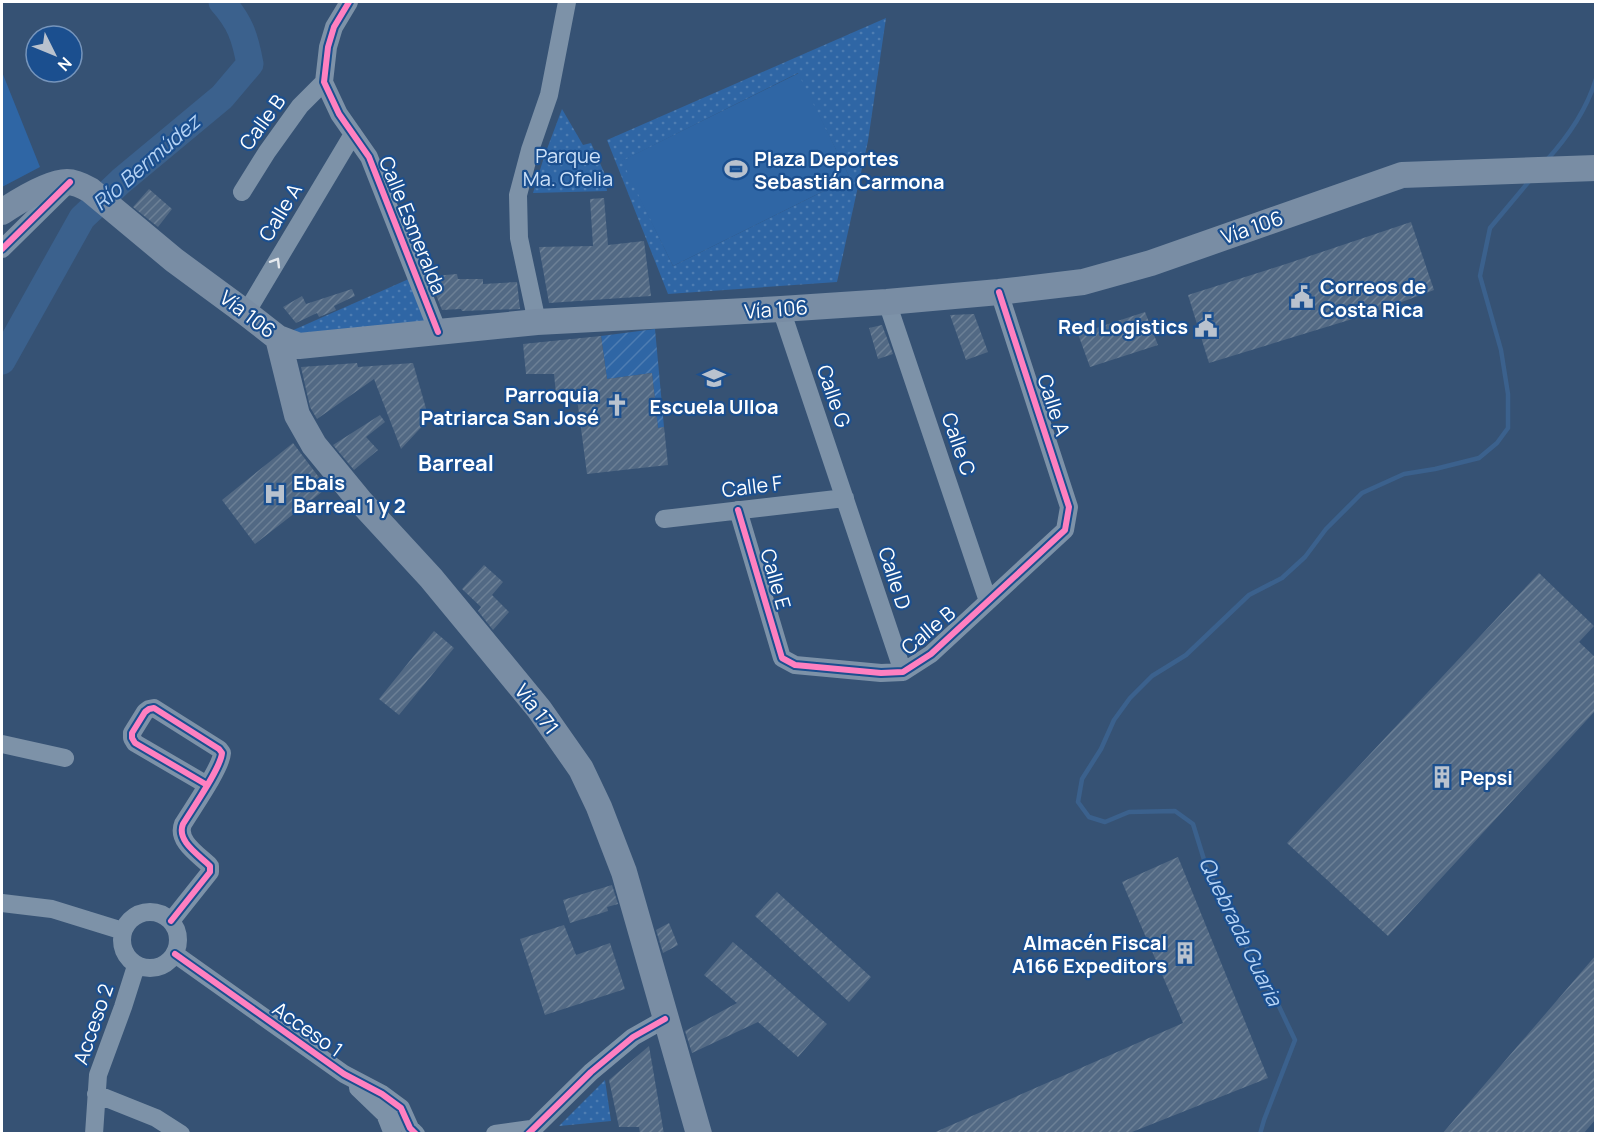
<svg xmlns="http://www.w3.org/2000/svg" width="1597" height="1135" font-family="Manrope,sans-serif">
<defs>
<pattern id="park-dots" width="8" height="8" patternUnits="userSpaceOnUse" patternTransform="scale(1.5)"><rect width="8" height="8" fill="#2f66a5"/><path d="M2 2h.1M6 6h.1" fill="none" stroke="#4e7db2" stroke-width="1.8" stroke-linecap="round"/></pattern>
<pattern id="garden-furrows" width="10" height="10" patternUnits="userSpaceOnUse" patternTransform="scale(1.5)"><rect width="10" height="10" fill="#2f66a5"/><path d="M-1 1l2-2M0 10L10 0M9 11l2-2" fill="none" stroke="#4e7db2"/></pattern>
<pattern id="building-hatch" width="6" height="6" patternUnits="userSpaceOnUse" patternTransform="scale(1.5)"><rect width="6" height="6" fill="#526984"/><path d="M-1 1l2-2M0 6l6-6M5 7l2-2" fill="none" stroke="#6c8096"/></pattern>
</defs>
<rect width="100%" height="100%" fill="#365274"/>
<path fill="#2f66a5" d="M2,72l38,95 -38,20z
M799,73l51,105 -177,88 -52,-105z"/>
<path fill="url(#park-dots)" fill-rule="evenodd" d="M886,18l-18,123 -31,141 -169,12 -61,-154zM798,73l52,105 -177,88 -51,-105z
M562,109l21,36 8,-2 13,29 3,19 -74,2 11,-36z
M411,278l17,43 -128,19 -11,-8z
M605,1080l6,41 -52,5z"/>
<path fill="url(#garden-furrows)" d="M655,329l9,98 -6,1 -6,-55 -45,6 -6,-43z"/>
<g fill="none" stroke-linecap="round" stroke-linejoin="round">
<path stroke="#3b618d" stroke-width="4.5" d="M1546,161c21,-23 41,-52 50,-82
M1260,1134l4,-14 31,-80 -20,-42 -12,-18 -57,-114 -13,-42 -18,-13 -46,1 -24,10 -16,-5 -11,-15 4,-23 19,-30 13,-29 16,-22 22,-22 34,-21 63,-60 33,-17 23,-21 21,-28 36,-36 42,-19 31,-5 44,-11 18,-15 11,-15v-34l-7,-44 -21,-74 10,-48 41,-49"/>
<path stroke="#3b618d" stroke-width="27" d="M2,361l80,-143 39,-37 101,-84 28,-33c-5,-27 -10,-42 -28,-62"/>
</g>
<path fill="url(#building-hatch)" d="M149,189l23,20 -14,18 -25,-20z
M604,198l4,47 36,-4 7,55 -102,7 -10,-56 54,-1 -3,-47z
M1411,222l23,68 -62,23 -163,50 -21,-68 95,-30z
M457,274l1,5h25v5l34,-2 3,27 -58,2 -1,-2 -19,1 -6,-15 -2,-19z
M352,289l3,7 -21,10 2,4 -17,7 -2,-4 -21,10 -13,-16 19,-11 4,8z
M1145,312l13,33 -68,22 -12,-33z
M974,314l14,38 -22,8 -16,-45z
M882,325l11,29 -15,5 -9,-31z
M601,336l6,43 45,-6 6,55 6,-1 4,38 -81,9 -11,-83 -20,3 -2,-20h-28l-3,-30z
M357,363l1,4 55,-4 16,56 -28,30 -27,-70 -57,40 -7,-12 -9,-40z
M380,415l5,7 -19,15 12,13 -24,20 -21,-25z
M293,443l34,45 -72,56 -33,-44z
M484,565l19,17 -11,13 17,17 -16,18 -15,-19 3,-4 -19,-18z
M1539,573l55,53 -15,16 17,16v52l-208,226 -101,-93z
M434,631l20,17 -55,67 -20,-16z
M1178,857l90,221 -141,56h-196l252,-111 -61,-141z
M612,885l6,19 -11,3 1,4 -38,12 -7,-23z
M777,892l94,85 -22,25 -94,-86z
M669,923l9,22 -15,8 -7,-23z
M564,925l12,30 34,-12 15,46 -80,26 -25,-76z
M733,942l94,82 -29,33 -40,-35 -66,31 -7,-22 52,-28 -33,-28z
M1596,955v164l-13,15h-141z
M649,1046l15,88h-24l-1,-7h-20l-10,-47z"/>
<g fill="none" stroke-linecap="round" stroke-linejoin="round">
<path stroke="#7d92a8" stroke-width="18" d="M349,2l-15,25 -6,20 -4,35 15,32 30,43 69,175
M242,192l25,-40 33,-46 24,-24
M2,249l68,-67
M887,302l101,299
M781,309l122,363
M246,313l107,-179
M537,322l-18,-84 -1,-43 12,-45 19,-55 18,-93
M738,510l44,148 13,7 86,8 22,-1 28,-18 134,-124 4,-23 -70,-215
M664,519l181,-21
M2,744l63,14
M2,903l50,6 71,22
M122 940a28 28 0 1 1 56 0a28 28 0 1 1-56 0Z
M171,921l39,-49v-6c-11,-11 -34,-25 -27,-42 9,-15 38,-56 39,-71l-3,-4 -65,-41 -5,1 -4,3 -13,21v5l3,5 72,42
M175,954l169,120 38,20 19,14 9,20 6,6
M358,1088l27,26 8,20
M96,1094l60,24 25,16
M94,1134l4,-59 25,-68 13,-41
M495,1134l36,-5
M528,1134l63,-62 42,-35 32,-18"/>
<path stroke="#798da4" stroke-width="26" d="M2,212c15,-10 47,-30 65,-30 8,0 16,4 23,8l84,70 72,53 32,25 21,8 238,-24 244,-13 106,-7 112,-10 84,-10 68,-19 251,-88 194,-7
M278,338l19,77 17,30 46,56 71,77 57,69 51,62 42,60 18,38 25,65 75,262"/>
<g stroke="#1b4f8f" stroke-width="10">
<path id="cycleway" d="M349,2l-15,25 -6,20 -4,35 15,32 30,43 69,175
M2,249l68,-67
M738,510l44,148 13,7 86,8 22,-1 28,-18 134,-124 4,-23 -70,-215
M171,921l39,-49v-6c-11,-11 -34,-25 -27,-42 9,-15 38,-56 39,-71l-3,-4 -65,-41 -5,1 -4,3 -13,21v5l3,5 72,42
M175,954l169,120 38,20 19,14 9,20 6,6
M528,1134l63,-62 42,-35 32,-18"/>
</g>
<use href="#cycleway" stroke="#ff80c0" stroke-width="6"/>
</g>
<defs><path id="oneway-chevron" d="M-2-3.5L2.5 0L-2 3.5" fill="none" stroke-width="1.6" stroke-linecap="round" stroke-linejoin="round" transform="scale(1.5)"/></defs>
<use stroke="#e5e9ee" href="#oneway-chevron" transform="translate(276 262) rotate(-59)"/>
<defs>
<g id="stadium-bare" transform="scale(1.8)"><path d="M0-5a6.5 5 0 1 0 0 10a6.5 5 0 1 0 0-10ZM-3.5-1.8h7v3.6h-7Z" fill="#b9c2ce" stroke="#1b4f8f" stroke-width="2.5" paint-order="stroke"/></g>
<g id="civic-bare" transform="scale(1.8)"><path d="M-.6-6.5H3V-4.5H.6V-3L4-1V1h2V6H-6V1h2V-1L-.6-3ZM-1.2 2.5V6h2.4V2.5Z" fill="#b9c2ce" stroke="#1b4f8f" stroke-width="2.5" paint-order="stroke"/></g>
<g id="school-bare" transform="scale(1.8)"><path d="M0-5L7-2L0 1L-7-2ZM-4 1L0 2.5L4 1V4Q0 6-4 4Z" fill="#b9c2ce" stroke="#1b4f8f" stroke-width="2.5" paint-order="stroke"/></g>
<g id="church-bare" transform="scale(1.8)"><path d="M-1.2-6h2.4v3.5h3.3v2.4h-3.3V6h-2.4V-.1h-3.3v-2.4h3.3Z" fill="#b9c2ce" stroke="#1b4f8f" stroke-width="2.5" paint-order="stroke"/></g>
<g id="hospital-bare" transform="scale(1.8)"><path d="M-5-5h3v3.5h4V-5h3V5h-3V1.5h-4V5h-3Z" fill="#b9c2ce" stroke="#1b4f8f" stroke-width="2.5" paint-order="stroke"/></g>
<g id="building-bare" transform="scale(1.8)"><path d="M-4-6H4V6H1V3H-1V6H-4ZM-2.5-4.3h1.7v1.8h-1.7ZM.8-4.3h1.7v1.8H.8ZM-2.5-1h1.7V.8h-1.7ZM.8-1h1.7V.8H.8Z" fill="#b9c2ce" stroke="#1b4f8f" stroke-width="2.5" paint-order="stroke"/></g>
</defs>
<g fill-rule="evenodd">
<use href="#stadium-bare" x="736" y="169"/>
<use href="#civic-bare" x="1302" y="297"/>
<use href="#civic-bare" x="1206" y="326"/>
<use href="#school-bare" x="714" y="378"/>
<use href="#church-bare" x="617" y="405"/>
<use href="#hospital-bare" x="275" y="494"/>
<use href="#building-bare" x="1442" y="777"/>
<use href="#building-bare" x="1185" y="953"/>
</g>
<g text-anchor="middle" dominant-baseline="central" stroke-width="4.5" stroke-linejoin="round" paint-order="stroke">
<g font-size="20" fill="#fff" stroke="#1b4f8f">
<text transform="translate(262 122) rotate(-54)">Calle B</text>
<text transform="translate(280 212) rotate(-59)">Calle A</text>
<text transform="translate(413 225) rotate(68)">Calle Esmeralda</text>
<text transform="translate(1252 227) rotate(-19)">Vía 106</text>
<text transform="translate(776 309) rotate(-4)">Vía 106</text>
<text transform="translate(248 314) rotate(37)">Vía 106</text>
<text transform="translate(834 396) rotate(71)">Calle G</text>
<text transform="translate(1054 405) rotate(72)">Calle A</text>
<text transform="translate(959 444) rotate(71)">Calle C</text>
<text transform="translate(752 486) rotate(-7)">Calle F</text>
<text transform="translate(895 578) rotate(72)">Calle D</text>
<text transform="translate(776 579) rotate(74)">Calle E</text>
<text transform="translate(928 630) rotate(-40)">Calle B</text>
<text transform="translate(537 709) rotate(52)">Vía 171</text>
<text transform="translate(93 1024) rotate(-71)">Acceso 2</text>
<text transform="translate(308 1029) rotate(35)">Acceso 1</text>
</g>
<g font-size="20" fill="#cfe3fa" stroke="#1b4f8f">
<text x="568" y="155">Parque<tspan x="568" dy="23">Ma. Ofelia</tspan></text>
</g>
<g font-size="20" font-weight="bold" fill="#fff" stroke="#1b4f8f" text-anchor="start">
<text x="754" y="158">Plaza Deportes<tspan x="754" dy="23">Sebastián Carmona</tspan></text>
<text x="1320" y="286">Correos de<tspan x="1320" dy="23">Costa Rica</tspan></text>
<text x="1188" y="326" text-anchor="end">Red Logistics</text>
<text x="599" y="394" text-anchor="end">Parroquia<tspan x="599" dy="23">Patriarca San José</tspan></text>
<text x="714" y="406" text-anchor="middle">Escuela Ulloa</text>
<text x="293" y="482">Ebais<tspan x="293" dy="23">Barreal 1 y 2</tspan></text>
<text x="1460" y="777">Pepsi</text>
<text x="1167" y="942" text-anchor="end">Almacén Fiscal<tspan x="1167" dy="23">A166 Expeditors</tspan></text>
</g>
<g font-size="21" font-style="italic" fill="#b5d3f5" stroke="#1b4f8f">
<text transform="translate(146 162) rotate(-41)">Río Bermúdez</text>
<text transform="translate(1241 931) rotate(64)">Quebrada Guaria</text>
</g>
<g font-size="22" font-weight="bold" fill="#fff" stroke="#1b4f8f">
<text x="456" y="463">Barreal</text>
</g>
</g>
<rect width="1597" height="1135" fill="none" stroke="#ffffff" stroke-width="6"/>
<g transform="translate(54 54) rotate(133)"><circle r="28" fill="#1b4f8f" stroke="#7695bc" stroke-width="1.5"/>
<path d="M0-4.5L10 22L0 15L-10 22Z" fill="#b9c2ce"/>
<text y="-9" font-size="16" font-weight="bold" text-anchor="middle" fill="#ffffff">N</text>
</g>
</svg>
